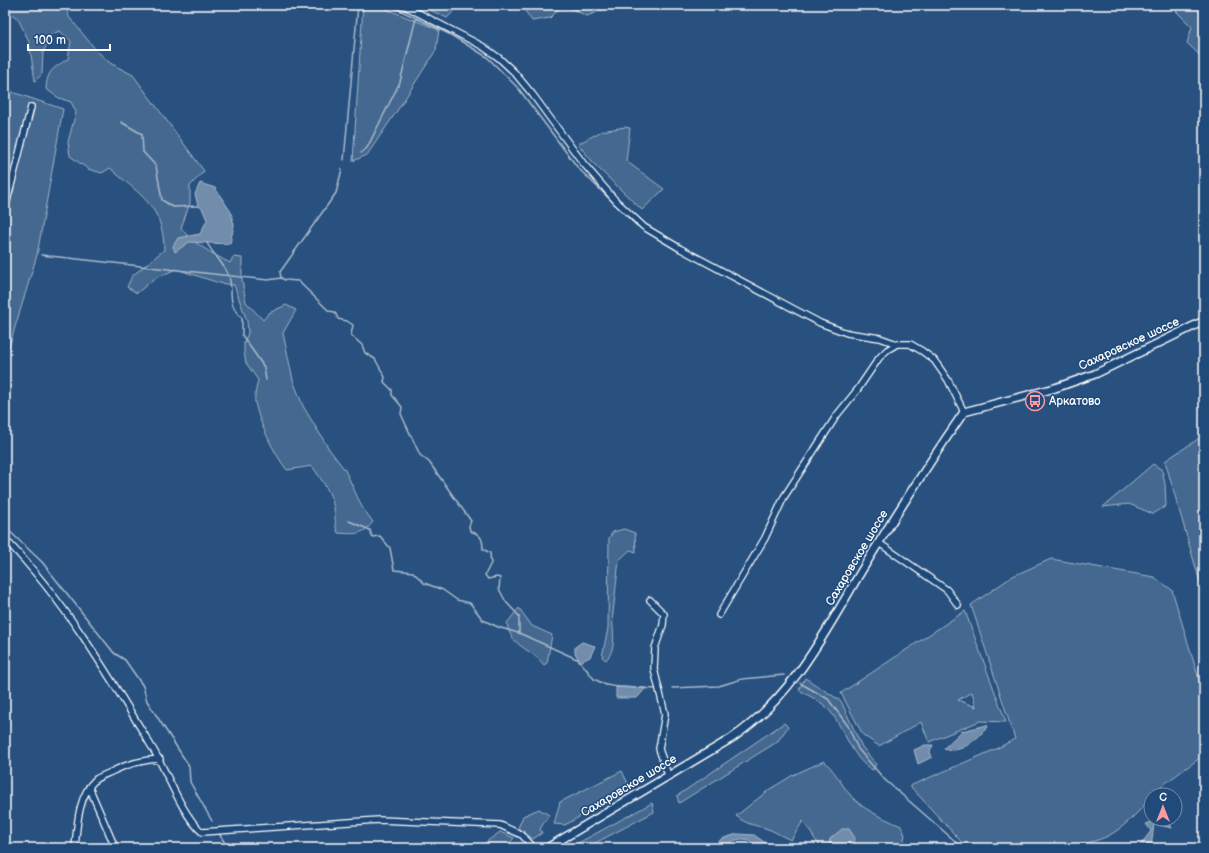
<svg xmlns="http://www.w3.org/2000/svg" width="1209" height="853" font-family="'Balsamiq Sans',sans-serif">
<rect width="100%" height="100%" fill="#28517f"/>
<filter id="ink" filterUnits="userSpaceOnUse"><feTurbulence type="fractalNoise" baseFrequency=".025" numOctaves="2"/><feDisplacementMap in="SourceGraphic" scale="8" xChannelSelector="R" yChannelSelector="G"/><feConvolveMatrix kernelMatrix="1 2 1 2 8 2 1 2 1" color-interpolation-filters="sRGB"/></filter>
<g filter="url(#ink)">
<path fill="#446890" stroke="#a2b4c8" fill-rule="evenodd" d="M5,5h61l3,12 27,33 14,13 23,12 71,96 -14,15v17l-9,25c11,15 32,26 49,35l3,-6 9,1v22l4,22 17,18 6,-7 17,-8 10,5 -13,23 10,47 10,26 26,43 16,21 17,37 11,15c-11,14 -18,12 -35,11 -4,-8 -2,-15 -4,-25 -3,-16 -13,-29 -22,-42l-25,4c-12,-15 -29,-49 -32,-68 -1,-7 2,-16 3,-22l-12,-17 -2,-11v-9l4,-10 -1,-12 -13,-36 -15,-2 -43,-14 -22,10 -17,14 -10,-6 5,-11 32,-26c0,-45 -26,-56 -54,-82l-8,5 -14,-4 -18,-13 -2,-14 8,-30 -5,-10 -12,-4 -13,-9c1,-18 7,-21 22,-30l3,-18 -11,-10 -9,3 -8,19 -1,21 -7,7 -6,-39 -5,-11 -6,-12 -13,-10z
M363,5h13l63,25 -3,20 -37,58 -32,47 -14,6z
M419,5h41l-13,13z
M521,5h94l-28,11 -24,-11 -13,13 -18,3z
M1176,5l28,1v53l-17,-16 5,-16 -17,-17z
M5,79l7,13 51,17 -26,146 -32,105z
M625,127l5,1 -4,33 38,28 -22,21 -46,-44 -18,-22 24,-13z
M1204,435v161l-39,-135z
M1153,464l9,6 3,14 1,22 -13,8 -24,-10 -26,3z
M624,529l11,4 1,19 -6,-2 -11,10c-2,18 -4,35 -6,53 -2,17 6,32 -7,47l-4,-3 6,-29 1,-90 4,-6z
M1051,559l103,18 18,13 32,106v59l-44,32 -7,8h-2v3c-13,14 -26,29 -43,38 -36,17 -101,12 -141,12l-57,-62 86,-37 19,-10 -44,-134 42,-29z
M519,608l13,18 20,9 -5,28 -3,2c-13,-17 -34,-18 -37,-42z
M965,611l41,111 -26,-1 -51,21 -8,-20 -42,24 -16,-11 -22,-42zM972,692l4,15 -18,-7z
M805,678l36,23 21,46 14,17 -3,6c-20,-9 -29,-42 -43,-59 -7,-9 -21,-15 -31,-21z
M784,723l4,4 -11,15 -98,61 -2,-7z
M824,761c10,9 15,19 23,30 13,18 34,26 54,35l4,9 -3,13h-49l1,-1 -24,-8v9c-16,0 -17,-17 -27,-27l-12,19c-8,-3 -15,-8 -23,-11 -14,-5 -17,-2 -32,-13l34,-27 23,-14z
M622,771l8,17 -65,37 -11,-1 6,-22z
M652,803l2,9 -68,36h-17z
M539,809l10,6 -9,14 2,4 -9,6 -15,-11 5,-12z
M500,832l14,6c-9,13 -22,10 -36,10z"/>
<path fill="#718dab" stroke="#aabbcd" d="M200,183l15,5 16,24 3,13 -4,19 -41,-2 -14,10 -2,-6 5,-8 22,-4 7,-14 -5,-12 -4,-2 -3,-12z
M582,642l13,4 -5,11 -10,5 -5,-9v-6z
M616,687h3l27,1 -9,10h-21z
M987,725l1,2c-11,11 -27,29 -44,21l18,-17z
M925,745h8l-3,7 2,5 -14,7 -4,-14z
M1163,821l7,3 2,4 -18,-4 -3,24h-13l13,-17 -5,-7 5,-2z
M842,829h7l6,9 -1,9 -24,1v-9z
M737,834l17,1 19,13h-19l1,-3c-13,-15 -29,3 -41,3l7,-9z"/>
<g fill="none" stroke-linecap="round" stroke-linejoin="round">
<path stroke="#aabbcd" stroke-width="1.5" d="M389,5l60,29 38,23 31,31 60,80 58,57 6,4
M121,122l21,12 1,18 13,14 6,34 11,7 25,-1
M361,153l6,-5 33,-66 16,-64
M344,160l14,-155
M207,243c6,11 16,20 21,31 7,16 -3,29 14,44v17l22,32 2,13
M41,255l227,25 13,-2 4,2 13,1 31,30 6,1 3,7 9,2 6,4 -2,10 11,10 3,8 10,6 10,18 -1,5 8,8v5l10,12 -1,7 19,41 9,7 42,59 -2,5 1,5c10,3 13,7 13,18l7,4 1,10 -6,12 3,4 9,-2 3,1 -1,11 7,13 13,14v17l60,27 15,19 12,6 13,2 37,2
M281,278l-1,-6 56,-79 6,-24
M349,521l21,9 2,7 8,-1 10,12 4,22 19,2 11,11 19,7 14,10 13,3 13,17 15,7 20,6
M5,527l37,35 72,91 11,7 18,26 4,15 42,65 1,16 22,39
M800,683l28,16 20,27 10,23 27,31 70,61 3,7
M672,688l47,-2 23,-7 42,-4
M218,832l10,16"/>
<g stroke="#fff" stroke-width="8">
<path id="street" d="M403,5l79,41 17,12 15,14 19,23 50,68 33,38 28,26 37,22 139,74 27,10 33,5 17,6h13l12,7 12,9 14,20 16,32
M5,209l26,-102
M5,539c60,62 104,136 148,210 14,23 29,66 49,83l177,-12 121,5 22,10 12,13
M879,543l68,47 11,15
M650,600l14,14 -1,11 -8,23 -1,21 11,45 -6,35 9,26
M719,615l46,-77 19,-41 53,-82 21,-26 21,-31 8,-8 10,-6
M89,787l25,58
M75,848c2,-22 3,-53 21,-69 5,-3 11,-5 17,-8 16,-8 29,-11 47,-12"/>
</g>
<g stroke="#fff" stroke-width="10">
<path id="secondary" d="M547,848l185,-110c62,-42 93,-106 130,-168 33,-54 66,-106 102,-158l91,-24 40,-14 109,-53"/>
</g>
<use href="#street" stroke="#1f4a7a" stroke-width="5.5"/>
<use href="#secondary" stroke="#1f4a7a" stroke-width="7"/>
</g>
</g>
<defs>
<g id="bus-ring" transform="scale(1)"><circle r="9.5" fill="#1f4a7a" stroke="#ff9aa2" stroke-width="1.5"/><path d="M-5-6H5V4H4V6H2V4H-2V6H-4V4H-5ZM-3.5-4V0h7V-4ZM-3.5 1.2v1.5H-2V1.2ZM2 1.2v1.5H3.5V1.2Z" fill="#ff9aa2"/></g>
</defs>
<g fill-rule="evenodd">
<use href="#bus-ring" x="1035" y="401"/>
</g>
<g text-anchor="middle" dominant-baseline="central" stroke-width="3" stroke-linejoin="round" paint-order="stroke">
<g font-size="12" fill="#fff" stroke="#1f4a7a">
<text transform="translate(1129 344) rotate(-25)">Сахаровское шоссе</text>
<text transform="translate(857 558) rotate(-59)">Сахаровское шоссе</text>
<text transform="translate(629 786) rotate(-31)">Сахаровское шоссе</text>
</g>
<g font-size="12" fill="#fff" stroke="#1f4a7a" text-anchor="start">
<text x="1049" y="401">Аркатово</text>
</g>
</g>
<rect width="1209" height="853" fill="none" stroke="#1f4a7a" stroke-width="20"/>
<rect x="10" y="10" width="1189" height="833" fill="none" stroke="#fff" stroke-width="1.5" filter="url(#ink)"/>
<g transform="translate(1163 807)"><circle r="19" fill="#1f4a7a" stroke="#7992af"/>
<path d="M0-3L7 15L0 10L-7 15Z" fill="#ff9aa2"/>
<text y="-6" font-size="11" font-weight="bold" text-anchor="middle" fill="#ffffff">С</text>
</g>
<path d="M28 44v6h82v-6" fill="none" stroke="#ffffff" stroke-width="2"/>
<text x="34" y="44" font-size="12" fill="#ffffff" stroke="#1f4a7a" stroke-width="3" paint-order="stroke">100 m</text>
</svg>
